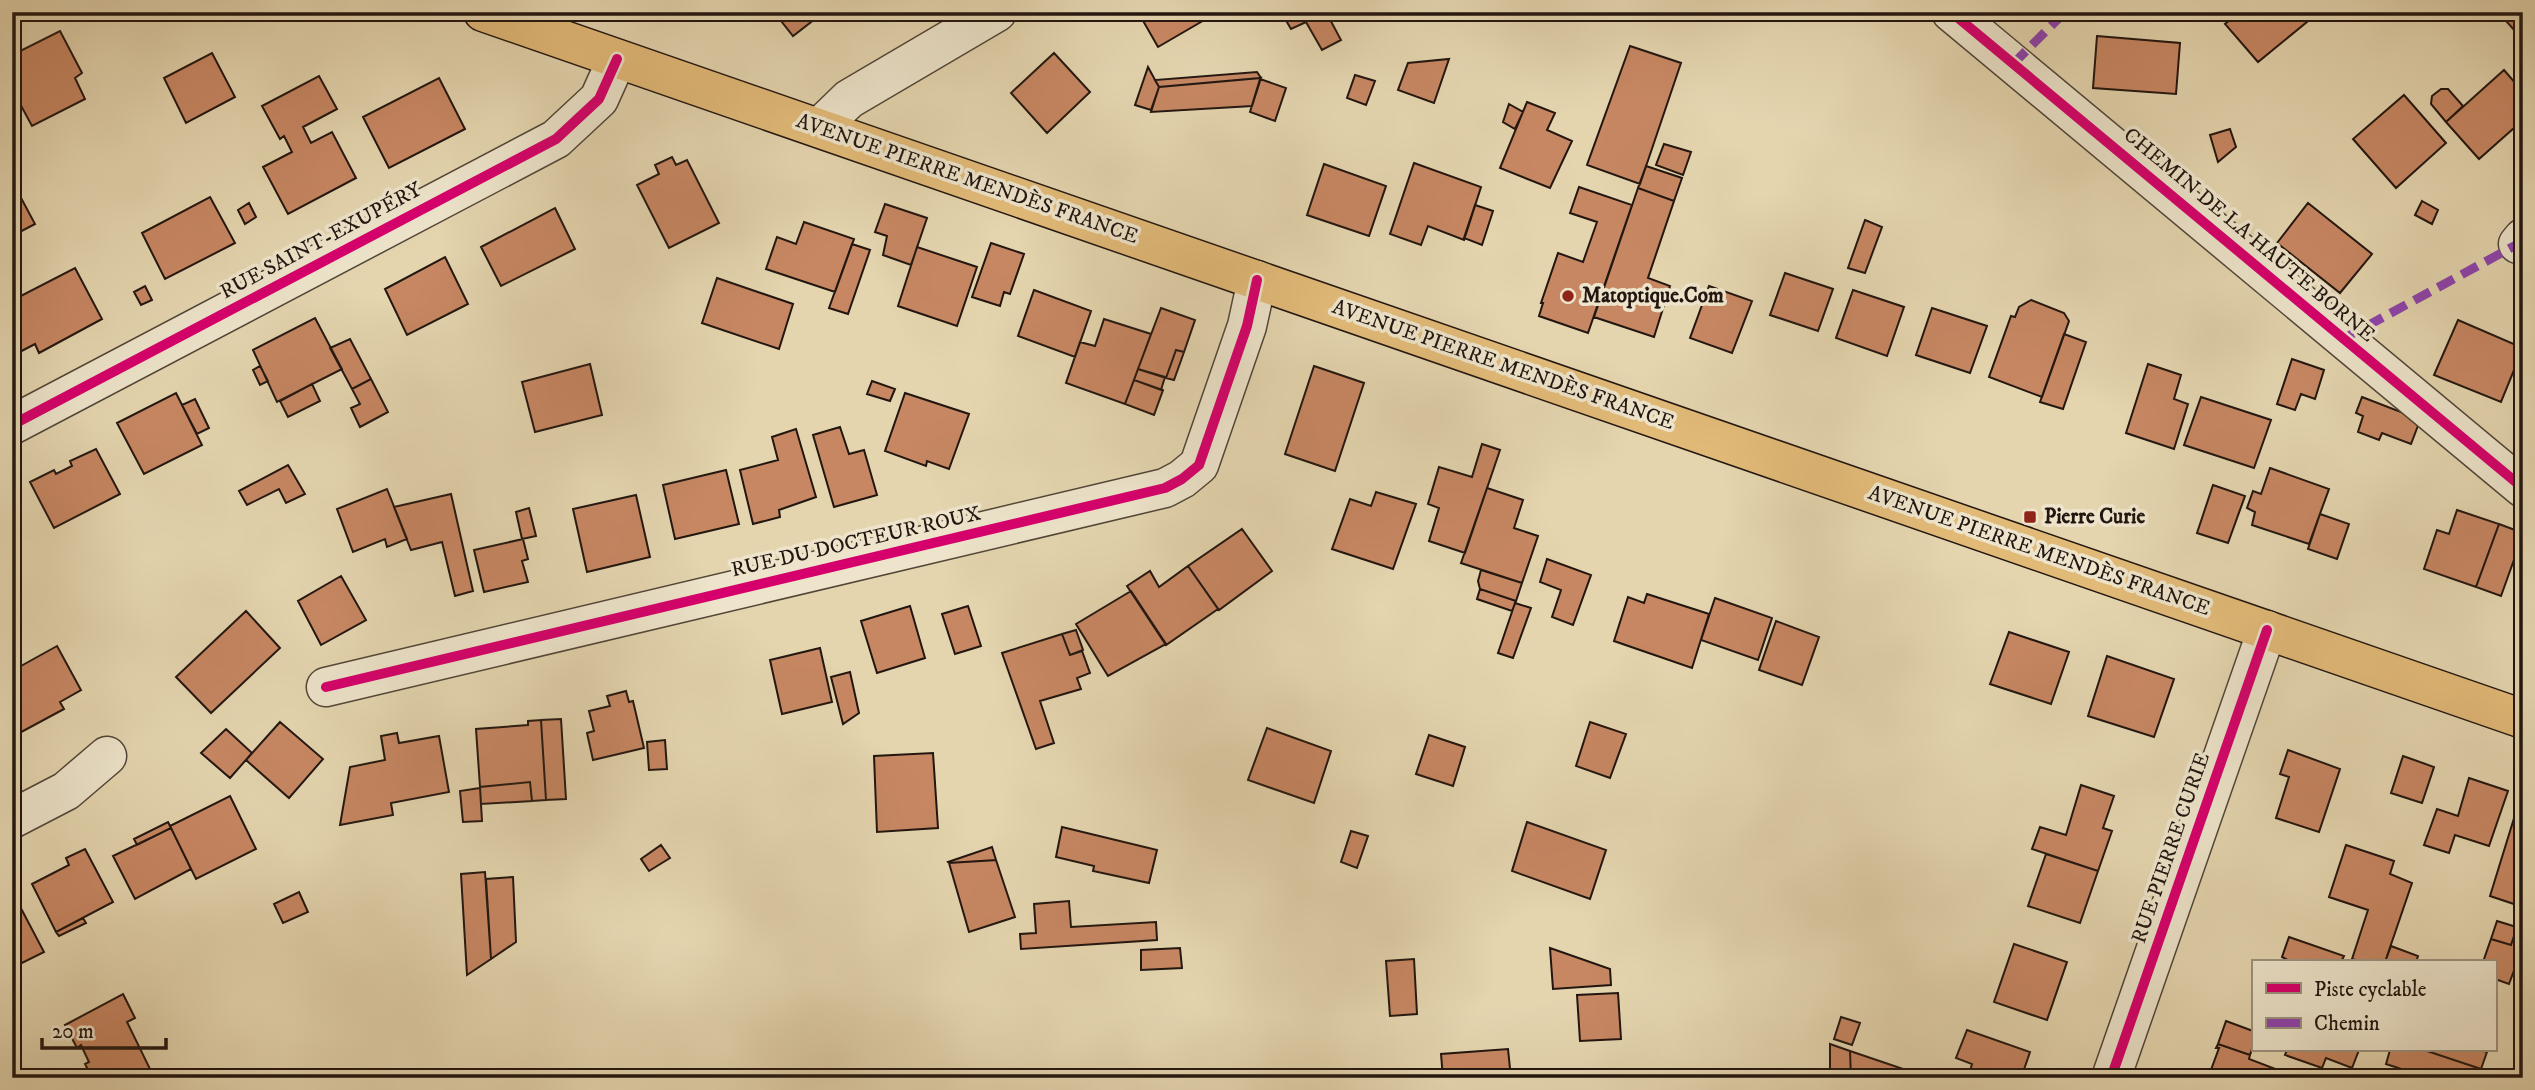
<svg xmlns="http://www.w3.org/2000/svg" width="2535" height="1090" font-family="'IM FELL DW Pica',serif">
<rect width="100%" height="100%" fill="#e4d5af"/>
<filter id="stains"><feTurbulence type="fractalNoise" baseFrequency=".00286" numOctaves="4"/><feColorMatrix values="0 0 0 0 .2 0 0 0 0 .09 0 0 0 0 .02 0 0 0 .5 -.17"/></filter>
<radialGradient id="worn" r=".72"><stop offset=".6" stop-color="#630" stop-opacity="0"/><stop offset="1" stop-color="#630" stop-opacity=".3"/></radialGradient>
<path fill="#c78763" stroke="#221610" stroke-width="2" d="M774,12h50l-31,24z
M1138,12h80l-60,35z
M1281,12h45l15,28 -19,10 -16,-28 -15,7z
M2240,12h77l1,1 -60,49 -33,-38z
M2498,12h25v28z
M60,31l22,42 -7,5 10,21 -53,27 -20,-37v-34z
M2097,36l83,7 -4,51 -83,-6z
M1630,46l51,17 -41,121 -53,-19z
M212,53l23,44 -49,26 -22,-45z
M1054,53l36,39 -43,41 -36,-40z
M1449,59l-15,44 -36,-13 10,-27z
M1148,67l11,20 -8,23 -16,-5z
M2504,70l19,22v28l-44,39 -33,-37z
M1257,72l4,6 -102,9 -4,-7z
M1355,75l20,6 -9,24 -19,-7z
M319,76l18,33 -34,18 8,16 21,-11 24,46 -68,36 -25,-47 29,-15 -8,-16 -4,3 -18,-33z
M439,78l26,51 -76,39 -26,-51z
M1261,78l-9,28 -101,6 8,-25z
M1260,79l26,9 -11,33 -25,-9z
M2441,89h7l15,17 -17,16 -15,-18 1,-8z
M2404,95l42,48 -50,45 -43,-49z
M1527,102l28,11 -8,17 25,11 -22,47 -50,-20z
M1509,104l14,8 -8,17 -12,-7z
M2230,129l6,18 -18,15 -8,-27z
M1664,144l27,8 -8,23 -27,-10z
M672,157l4,8 11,-5 32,63 -50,25 -32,-63 22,-11 -4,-9z
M1414,163l67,24 -17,53 -36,-14 -7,19 -31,-11z
M1324,164l62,22 -17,50 -62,-21z
M1646,166l36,12 -8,23 -36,-13z
M12,181l23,43 -23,12z
M1579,187l53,18 -44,128 -49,-17 4,-13h-2l17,-50 25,9 14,-40 -27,-9z
M1638,188l36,13 -26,77 22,8 -16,51 -60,-20z
M210,197l25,46 -70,36 -23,-46z
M2422,201l16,9 -6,14 -17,-9z
M249,203l7,14 -11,7 -7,-14z
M2308,203l64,51 -32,39 -63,-50z
M885,204l42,14 -16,47 -28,-10 4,-19 -12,-4z
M1475,205l18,6 -11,34 -18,-7z
M555,208l20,41 -74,37 -20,-39z
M1865,220l17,7 -17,46 -17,-5z
M804,222l50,17 -19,53 -69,-23 11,-32 19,7z
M991,243l33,11 -14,40 -6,-2 -4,14 -28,-9z
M852,244l18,6 -22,64 -19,-6z
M917,247l60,20 -20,59 -59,-20z
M445,257l23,47 -61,31 -22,-46z
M75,268l27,51 -63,34 -4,-9 -23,12v-50l3,-2 -2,-4z
M1785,273l48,16 -15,42 -48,-16z
M717,278l76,26 -14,45 -77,-26z
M145,286l7,14 -11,5 -7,-13z
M1709,286l43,15 -20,52 -42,-15z
M1034,290l57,21 -16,46 -57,-21z
M1853,290l51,17 -17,49 -51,-18z
M2031,300l33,13 5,8 -27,76 -53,-20 22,-61 4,1 4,-10z
M1161,308l34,12 -11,32 -8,-2 -10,28 -28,-9z
M1932,308l55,18 -17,47 -54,-18z
M315,318l27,51 -65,33 -24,-52z
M1104,319l47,15 -26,70 -59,-21 14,-41 15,4z
M2458,320l65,28 -22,54 -67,-27z
M2064,334l22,8 -23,67 -23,-7z
M350,339l21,40 -19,10 -22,-41z
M1176,350l8,2 -10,28 -8,-2z
M2292,359l32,11 -9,29 -14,-5 -6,16 -18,-6z
M590,364l12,51 -67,17 -13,-50z
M2148,364l33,11 -7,24 14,5 -14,45 -48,-16z
M260,366l8,15 -8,4 -7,-15z
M1314,366l50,17 -29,88 -50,-17z
M1138,369l27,8 -4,13 -27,-10z
M371,379l17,33 -28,15 -9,-19 9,-4 -8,-15z
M1134,380l29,10 -9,25 -29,-11z
M872,381l23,8 -5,12 -23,-7z
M312,384l8,17 -32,16 -8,-16z
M176,393l26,52 -58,29 -27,-51z
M905,393l64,21 -20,55 -22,-8 -1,5 -41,-15z
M2201,397l70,23 -17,48 -70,-23z
M2362,397l52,20 5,6 -8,21 -29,-11 -3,7 -21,-8 5,-16 -7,-3z
M195,399l14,29 -12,6 -15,-29z
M840,427l9,27 15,-4 13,45 -43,12 -21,-72z
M796,429l20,68 -37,13 1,7 -27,7 -13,-54 38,-10 -6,-23z
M1482,444l18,6 -35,103 -36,-12 10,-33 -11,-4 11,-37 33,10z
M96,449l24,45 -66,34 -24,-46 24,-12 2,4 16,-8 -2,-5z
M288,465l17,29 -19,9 -7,-14 -32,16 -8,-14z
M2270,468l59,21 -20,55 -57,-19 3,-13 -8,-4 6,-17 8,3z
M726,470l13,54 -64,15 -12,-54z
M2213,485l32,11 -17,47 -31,-10z
M1487,488l36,12 -9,28 24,8 -16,47 -61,-20z
M387,489l20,50 -20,8 -2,-8 -32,13 -16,-43z
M1376,492l40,12 -23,65 -61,-20 18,-50 21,7z
M451,494l22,97 -18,5 -13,-54 -31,8 -17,-43z
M636,495l14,62 -63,15 -14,-63z
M529,508l7,28 -14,3 -6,-27z
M2457,510l42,14 -23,63 -52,-18 13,-39 12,4z
M2320,514l29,10 -12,35 -29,-10z
M2499,524l24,9v27l-8,-3 -14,39 -25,-9z
M1242,529l30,42 -53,39 -31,-44z
M523,539l5,20 -6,2 6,21 -44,10 -10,-42z
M1547,559l44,16 -18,50 -21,-8 9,-27 -21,-8z
M1188,566l30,43 -52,36 -39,-59 23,-15 9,16z
M1481,570l41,13 -6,18 -36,-12 -2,-8z
M341,576l25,44 -45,25 -23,-44z
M1480,589l36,12 -4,10 -35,-12z
M1131,591l35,53 -58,32 -32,-52z
M1647,594l62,20 -17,54 -78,-27 14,-44 16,6z
M1715,598l57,20 -14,42 -57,-20z
M1515,603l16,5 -18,50 -15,-5z
M910,606l15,52 -48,15 -16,-52z
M968,606l13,40 -26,8 -13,-40z
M246,611l34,37 -69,65 -35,-36z
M1776,621l43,16 -17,48 -43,-15z
M1076,630l7,20 -13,5 -8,-21z
M2009,632l60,20 -18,52 -61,-20z
M1062,634l8,21 12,-4 8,22 -13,5 4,11 -41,12 14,42 -18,6 -34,-96z
M57,646l24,44 -21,12 4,7 -52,28v-66z
M820,648l12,54 -50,12 -12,-54z
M2107,656l67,23 -20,58 -66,-21z
M850,672l9,41 -16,11 -12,-47z
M626,691l3,11 4,-1 11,47 -51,12 -6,-27 7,-2 -5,-20 21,-5 -3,-10z
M561,719l5,80 -20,1 -5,-80z
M541,720l5,80 -14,1 -2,-19 -50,5 -4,-58 52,-4v-4z
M280,722l43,37 -34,39 -43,-38z
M1590,722l36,12 -16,44 -34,-12z
M1267,728l64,23 -17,52 -66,-23z
M226,729l26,24 -22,25 -29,-25z
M397,733l2,10 40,-7 10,56 -58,11 2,12 -53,10 10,-58 35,-7 -4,-24z
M1429,735l36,12 -12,39 -37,-12z
M665,740l2,29 -18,1 -2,-28z
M2288,750l52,19 -21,63 -43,-14 13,-41 -9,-3z
M933,753l5,75 -61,4 -3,-76z
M2403,756l31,11 -12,36 -31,-10z
M2469,778l39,13 -19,55 -34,-11 -6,18 -25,-8 13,-36 21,7z
M530,782l2,19 -51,3 -1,-17z
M2081,785l33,11 -11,32 9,3 -14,40 -66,-22 8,-22 26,8z
M480,788l2,33 -19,1 -3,-31z
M230,796l26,53 -60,30 -26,-53z
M2515,815l8,2v90l-33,-11z
M168,822l3,6 -34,17 -3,-6z
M1527,822l79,28 -16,49 -78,-28z
M1062,827l95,23 -8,33 -56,-12 1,-5 -38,-9z
M171,828l20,41 -56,30 -22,-43z
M1351,831l17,5 -11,32 -16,-6z
M661,845l9,13 -21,13 -8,-12z
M2346,845l48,16 -4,13 22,9 -27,79h-22l-11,-3 16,-49 -39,-13z
M992,847l4,13 -47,3 -1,-1z
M85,849l28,53 -57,30 -24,-48 37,-19 -3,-7z
M2046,854l52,17 -18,52 -52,-17z
M996,860l19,57 -46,15 -20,-69z
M485,872l6,87 -24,16 -6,-101z
M513,877l3,65 -25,17 -5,-80z
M299,892l9,20 -25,11 -9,-19z
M15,897l29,55 -32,16v-70z
M1069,901l2,26 85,-5 1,18 -136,9 -1,-15 16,-1 -2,-29z
M83,918l3,5 -27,13 -3,-4z
M2497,921l26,8v4l-7,-3 -5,15 -20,-6z
M2516,930l7,3v13l-14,38 -14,-5v-17h-12l8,-23 20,6z
M2289,937l55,19 -3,6h-53v-2l-6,-3z
M2014,944l53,18 -20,58 -53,-18z
M2391,946l27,10 -2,6h-31z
M1180,948l2,20 -41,2v-20z
M1550,948l60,21 1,16 -58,4z
M1414,959l3,55 -27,2 -4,-55z
M1618,993l3,46 -41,2 -3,-46z
M123,994l12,24 -8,4 23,47 -17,9h-41l-7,-14 4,-2 -8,-17 -4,3 -12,-23z
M1841,1017l19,6 -8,22 -18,-6z
M2226,1021l27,10v15l-3,9 -32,-11z
M1967,1030l63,22 -9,26h-53l4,-14 -16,-6z
M1830,1044l20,7 1,27h-21z
M2218,1044l32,11 -1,4 50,19h-91l11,-30h-3z
M1508,1049l3,29h-68l-2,-24z
M2287,1050h72l-7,18 -26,-10 -4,10 -37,-13z
M2390,1050h34l57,19 -3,9h-49l-43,-14z
M2424,1050h56l7,2 -6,17z
M1850,1051l65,22v5h-64z"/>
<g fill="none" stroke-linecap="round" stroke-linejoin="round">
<g stroke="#524638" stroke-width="41">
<path id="minor" d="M1951,12l572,476
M819,128l30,-29 148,-87
M2518,244l5,-6
M12,425l544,-286 43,-40 18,-40
M326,687l839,-199 17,-9 17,-14 48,-139 10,-46
M12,819l54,-28 41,-35
M2111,1078l156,-448"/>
</g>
<g stroke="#221610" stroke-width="41">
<path id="major" d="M483,12l2040,707"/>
</g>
<use href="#minor" stroke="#ede4cb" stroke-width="38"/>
<use href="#major" stroke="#e2ba78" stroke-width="38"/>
<path stroke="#8e44ad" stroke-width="9" stroke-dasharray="18 9" stroke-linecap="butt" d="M2013,64l52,-52
M2343,339l175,-95"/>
<g stroke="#ede4cb" stroke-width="15">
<path id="cycleway" d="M1951,12l572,476
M12,425l544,-286 43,-40 18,-40
M326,687l839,-199 17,-9 17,-14 48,-139 10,-46
M2111,1078l156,-448"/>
</g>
<use href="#cycleway" stroke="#d6006c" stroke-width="10"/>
</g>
<g fill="#8f2418" stroke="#ede4cb" stroke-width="2.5">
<circle cx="1568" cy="296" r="7"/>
<rect x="2023" y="510" width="14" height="14" rx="3.5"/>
</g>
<g text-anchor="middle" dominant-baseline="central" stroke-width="7" stroke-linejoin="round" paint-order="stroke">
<g font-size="21" fill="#221610" stroke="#ede4cb">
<text transform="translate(967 179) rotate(19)">AVENUE PIERRE MENDÈS FRANCE</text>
<text transform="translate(2249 235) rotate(40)">CHEMIN DE LA HAUTE BORNE</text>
<text transform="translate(321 241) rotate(-28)">RUE SAINT-EXUPÉRY</text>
<text transform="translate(1503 365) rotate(19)">AVENUE PIERRE MENDÈS FRANCE</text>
<text transform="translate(856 542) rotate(-13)">RUE DU DOCTEUR ROUX</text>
<text transform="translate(2039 551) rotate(19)">AVENUE PIERRE MENDÈS FRANCE</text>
<text transform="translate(2171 848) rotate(-71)">RUE PIERRE CURIE</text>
</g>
<g font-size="21" font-weight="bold" fill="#221610" stroke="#ede4cb" text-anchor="start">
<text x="1582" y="296">Matoptique.Com</text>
<text x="2044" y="517">Pierre Curie</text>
</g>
</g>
<rect width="2535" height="1090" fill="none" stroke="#e4d5af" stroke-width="42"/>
<rect x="14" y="14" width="2507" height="1062" fill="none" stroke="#221610" stroke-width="3.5"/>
<rect x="21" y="21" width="2493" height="1048" fill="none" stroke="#221610" stroke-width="2"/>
<rect x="2252" y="960" width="245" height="91" fill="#ede4cb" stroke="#9c9280" stroke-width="2"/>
<rect x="2266" y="983" width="35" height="10" fill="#d6006c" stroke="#9c9280" stroke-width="2"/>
<text x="2314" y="996" font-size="21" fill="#221610">Piste cyclable</text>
<rect x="2266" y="1018" width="35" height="10" fill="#8e44ad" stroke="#9c9280" stroke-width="2"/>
<text x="2314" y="1030" font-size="21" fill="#221610">Chemin</text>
<path d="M42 1038v10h124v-10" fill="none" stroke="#221610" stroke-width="3.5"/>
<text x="52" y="1038" font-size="21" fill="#221610" stroke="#ede4cb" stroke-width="5" paint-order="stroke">20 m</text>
<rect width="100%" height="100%" filter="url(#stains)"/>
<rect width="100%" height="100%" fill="url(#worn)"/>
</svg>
